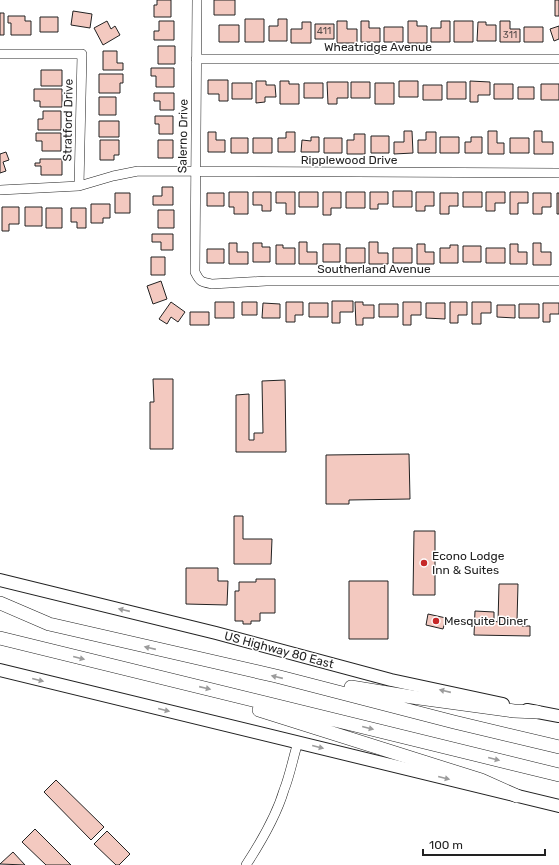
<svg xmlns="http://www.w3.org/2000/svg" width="559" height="865" font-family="Rubik,sans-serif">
<rect width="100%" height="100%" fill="#fff"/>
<path fill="#f3c9c0" stroke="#222" d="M157,0h14v17h-17v-12h3z
M214,0h21v15h-21z
M555,0h4v16h-4z
M73,11l19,3 -2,14 -19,-3z
M0,13h4v22h-4z
M8,16h17v5h6v14h-20v-12h-3z
M40,17h18v15h-18z
M245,19h19v23h-19z
M278,19h9v22h-18v-15h9z
M107,21l4,8 4,-3 5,9 -17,10 -9,-17z
M159,21h15v19h-20v-9h5z
M337,21h10v8h10v14h-20z
M361,21h8v7h11v14h-19z
M408,21h9v5h10v17h-19z
M441,21h9v21h-19v-14h10z
M454,21h19v21h-19z
M500,21h10v8h10v13h-20z
M302,22h9v21h-20v-14h11z
M478,22h8v3h10v16h-19z
M315,24h19v15h-19z
M219,25h20v17h-20z
M559,26v13l-5,2 -4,-12z
M384,27h19v15h-19z
M524,27h19v15h-19z
M158,46h17v18h-17z
M103,51h14v12h6v7h-20z
M151,68h23v19h-18v-11h-5z
M41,70h21v16h-21z
M99,74h24v9h-3v10h-21z
M208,80h20v21h-9v-7h-11z
M256,81h10v4h9l1,12h-11v5l-9,1z
M280,81h9v3h10v20h-19z
M399,81h19v16h-19z
M470,81l20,1v13h-12v7h-8z
M327,82h21v16h-11v6h-9z
M351,82h19v16h-19z
M447,82h19v17h-19z
M232,83h20v16h-20z
M304,83h19v15h-19z
M375,83h19v21h-19z
M494,84h19v15h-19z
M541,84h18v16h-18z
M423,85h19v15h-19z
M518,87h16v12h-16z
M34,89h28v18h-22v-6h-6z
M154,93h20v17h-14v-9h-6z
M99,97h17v18h-17z
M43,111h18v19h-23v-11h5z
M155,116h18v18h-14v-10h-4z
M99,121h20v16h-20z
M404,131h8l1,22 -19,1v-12h10z
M488,131h9v12h7v11h-16z
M534,131h8v11h11v12h-19z
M208,132h8v8h9v12h-17z
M286,132h9v20h-17v-14h8z
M426,132h10v21h-18v-13h8z
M36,133h25v18h-19v-10h-6z
M354,134h11v20h-18v-14h7z
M371,136h18v17h-18z
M311,137h8v15h-18l1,-12 9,1z
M440,137h19v16h-19z
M471,137h11v16h-17v-11h6z
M231,138h17v15h-17z
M253,138h19v15h-19z
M324,138h18v15h-18z
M510,138h19v15h-19z
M100,140h19v15h-5v5h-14z
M158,140h15v18h-15z
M6,152l3,8 -6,2 3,9 -6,2v-19z
M40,159h22v16h-21v-9h-6v-3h5z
M162,187h11v18h-20v-9h9z
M393,191h19v16h-19z
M229,192h19v22h-14v-7h-5z
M253,192h18v19h-9v-6h-9z
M276,192h19v22h-9v-11h-10z
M299,192h19v15h-19z
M323,192h18v16h-10v7h-8z
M346,192h19v16h-19z
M370,192h18v12h-10v5h-8z
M416,192h18v14h-9v5h-9z
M463,192h19v15h-19z
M486,192h19v11h-10v8h-9z
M510,192h18v11h-10v11h-8z
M115,193h15v20h-15z
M207,193h17v13h-17z
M440,193h18v13h-9v8h-9z
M533,193h18v14h-9v7h-9z
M557,193h2v21h-2z
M91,204h19v14h-7v5h-12z
M2,207h17v17h-10v7h-7z
M25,207h17v19h-17z
M46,208h16v20h-16z
M71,208h15v20h-9v-6h-6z
M158,210h16v18h-16z
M152,234h21v16h-12v-8h-9z
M299,242h8v10h10v12h-18z
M369,242h9v11h10v11h-19z
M229,243h8v9h11v12h-19z
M253,243h9v4h8v15h-17z
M533,243h8v9h10v13h-18z
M323,244h17v18h-17z
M417,244h8v8h9v12h-17z
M510,244h8v8h9v12h-17z
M276,245h7v3h12v16h-19z
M450,245h8v18h-18v-15h10z
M463,246h18v16h-18z
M346,248h19v15h-19z
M393,248h19v15h-19z
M486,248h19v15h-19z
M207,249h17v14h-17z
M151,257h14v18h-14z
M161,281l6,18 -14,5 -6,-18z
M332,301h21v11h-13v11h-8z
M171,302l14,10 -7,10 -7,-5 -4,7 -8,-5z
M215,302h19v16h-19z
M242,302h15v13h-15z
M286,302h17v13h-8v7h-9z
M355,302h8v3h11v13h-11v7h-7z
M403,302h18v13h-10v10h-8z
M450,302h17v13h-9v8h-8z
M472,302h19v11h-10v11h-9z
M263,303l17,1v14h-18z
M309,303h19v14h-19z
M426,303h19v16l-19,-1z
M543,303h16v11h-9v8h-7z
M379,304h19v13h-19z
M519,304h20v14h-20z
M497,305h18v13l-18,-1z
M190,312h19v13h-19z
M153,379h20v70h-23v-47h4z
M285,380l1,72h-50v-57l13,-1v46h5v-7h9l-1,-52z
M409,454l1,45 -61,1v4h-23v-49z
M234,516h9v23h29l-1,25h-37z
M414,531h21v64h-22z
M186,568h32v13h10l-1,24 -41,-1z
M256,579h19v34h-15v8h-9v3h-8v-3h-8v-30h4v-9h17z
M349,581h39v58h-39z
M499,584h19l-1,37h5v5h8v10l-56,-1 1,-24 19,1v9l4,1z
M428,614l18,4 -3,11 -17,-4z
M56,780l48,47 -13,13 -47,-48z
M35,829l36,36h-25l-24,-23z
M107,831l23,23 -11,11h-3l-22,-21z
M13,852l12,13 -25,-1z"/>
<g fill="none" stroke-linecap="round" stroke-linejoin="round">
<g stroke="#222" stroke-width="10">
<path id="minor" d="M197,0l-2,272c5,10 6,10 17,12l54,-3h293
M0,54h82l-3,132
M196,59h363
M0,190l79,-4 34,-10 25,-5 421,2
M246,865c15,-23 30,-48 38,-75 6,-15 9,-32 14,-48"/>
</g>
<g stroke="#222" stroke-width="14">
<path id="major" d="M0,580l216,53 175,47 112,24
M0,670l559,136
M527,710l32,6"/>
</g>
<g stroke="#222" stroke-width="14">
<path id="highway" d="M0,603l49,21 227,52 178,46 105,25
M0,638l559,137
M351,687l61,10 102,14 23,1
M259,710l222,70 36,16"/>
</g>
<use href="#minor" stroke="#fff" stroke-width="9"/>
<use href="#major" stroke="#fff" stroke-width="12"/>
<use href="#highway" stroke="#fff" stroke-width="13"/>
</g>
<defs><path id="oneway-solid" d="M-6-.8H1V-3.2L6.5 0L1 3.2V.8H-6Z"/></defs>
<g fill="#9c9c9c">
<use href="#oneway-solid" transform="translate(124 610) rotate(-167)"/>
<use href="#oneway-solid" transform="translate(150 648) rotate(-167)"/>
<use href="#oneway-solid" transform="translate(79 658) rotate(14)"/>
<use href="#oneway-solid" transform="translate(277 677) rotate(-167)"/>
<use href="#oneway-solid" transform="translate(38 680) rotate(14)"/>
<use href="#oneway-solid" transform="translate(205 688) rotate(13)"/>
<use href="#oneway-solid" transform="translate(445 691) rotate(-167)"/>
<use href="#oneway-solid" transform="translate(164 710) rotate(14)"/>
<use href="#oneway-solid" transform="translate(368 728) rotate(14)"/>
<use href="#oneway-solid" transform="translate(318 747) rotate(14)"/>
<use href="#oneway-solid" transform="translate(494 759) rotate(14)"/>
<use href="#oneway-solid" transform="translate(444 778) rotate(14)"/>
</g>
<g fill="#c62828" stroke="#fff" stroke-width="1.5">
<circle cx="424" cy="563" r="4"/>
<circle cx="436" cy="621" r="4"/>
</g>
<g text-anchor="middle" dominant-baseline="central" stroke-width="3" stroke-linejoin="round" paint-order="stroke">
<g font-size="10" fill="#564c4a">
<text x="324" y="31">411</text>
<text x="510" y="35">311</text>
</g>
<g font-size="12" fill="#222" stroke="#fff">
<text x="378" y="47">Wheatridge Avenue</text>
<text transform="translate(68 120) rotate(-89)">Stratford Drive</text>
<text transform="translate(183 136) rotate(-89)">Salerno Drive</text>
<text x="349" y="160">Ripplewood Drive</text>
<text x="374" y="269">Southerland Avenue</text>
<text transform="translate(279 650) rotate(15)">US Highway 80 East</text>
</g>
<g font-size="12" fill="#222" stroke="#fff" text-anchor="start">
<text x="432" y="556">Econo Lodge<tspan x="432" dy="14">Inn &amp; Suites</tspan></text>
<text x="444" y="621">Mesquite Diner</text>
</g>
</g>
<path d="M423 849v6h122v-6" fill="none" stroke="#222222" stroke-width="2"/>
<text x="429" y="849" font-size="12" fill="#222222" stroke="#ffffff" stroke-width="3" paint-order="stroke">100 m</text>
</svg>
